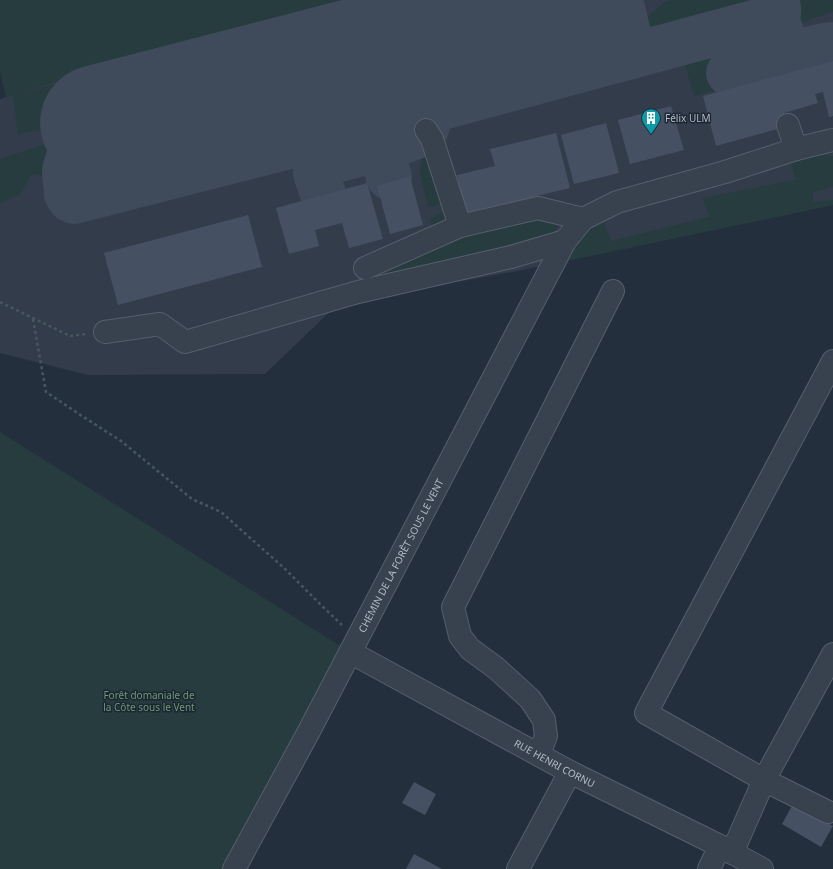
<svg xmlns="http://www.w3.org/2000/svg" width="833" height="869" font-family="'Noto Sans',sans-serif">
<rect width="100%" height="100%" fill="#242f3e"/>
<path fill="#323c4b" d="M367,0h466v205l-316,66 -179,33 -73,70 -177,1 -88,-22v-254l112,-37z"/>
<path fill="#263c3f" d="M0,0h367l-255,62 -91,31 360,-93h91l-384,100 -23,11 -10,16 -37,7 -5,-39 -7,2 -6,-25z
M671,0h96l4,15 -128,34 -3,-13 5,-17 17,-15z
M783,0h50v12l-43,14z
M565,21l53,9 6,25 -193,51 -10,-42z
M772,24l10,30 -58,13 6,20 -36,9 -13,-46z
M409,69l10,38 -255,64h-34l-24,6 -14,16 -16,3 -6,-25 4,-10 16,-12z
M423,137l26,83 -15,14 -4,-15 12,-6 -1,-9 -13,3 -8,-33 2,-14 -11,-4 2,-14z
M61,139l-3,39 -26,-4 -13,21 -19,8v-44z
M797,154l36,2v31l-20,5v10l20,-2v5l-271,57 30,-39 12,-1 7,19 98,-24 -6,-19 93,-18 -6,-20z
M543,214l20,5 -16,23 -184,44 -4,-12 77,-30z
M0,432l350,220 -122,217h-228z"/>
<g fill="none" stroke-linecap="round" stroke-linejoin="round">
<path stroke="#3f4a5a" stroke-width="46" d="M616,0l6,8 10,42 -1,4 -2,3
M788,54l42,-9
M729,73l59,-19 -12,-37c4,-5 2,-10 0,-17
M98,123l-16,13 -12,17 -5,18 2,23 3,5 4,2 353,-90c-5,-15 -10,-47 -20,-58 -4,-4 -10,-5 -15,-6
M389,177l-9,-29c11,-3 38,-10 45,-18 4,-5 2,-13 2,-19l349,-94
M323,194l-7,-21 8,-10 50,-13"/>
<path stroke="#3f4a5a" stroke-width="116" d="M98,123l475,-123"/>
</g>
<path fill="#455162" d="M833,61v55l-4,1 -6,-25 -8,2 3,9 -34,10 4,13 -72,20 -13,-50z
M671,106l13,44 -54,14 -12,-44z
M606,123l13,50 -45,11 -13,-49z
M556,133l14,55 -104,25 -9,-38 38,-9 -5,-17z
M410,176l13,49 -33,9 -13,-48z
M367,183l16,56 -34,9 -7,-25 -27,7 4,16 -30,8 -13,-46z
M248,215l14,52 -144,38 -14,-52z
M414,782l22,12 -11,21 -23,-12z
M793,804l40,22 -12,21 -39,-23z
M414,854l28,15h-36z"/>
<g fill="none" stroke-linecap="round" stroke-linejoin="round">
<g stroke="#565f6c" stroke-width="24">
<g id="minor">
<path d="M426,130l6,9 28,87 78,-18 45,11"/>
<path d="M796,149l37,-9"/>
<path d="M365,268l95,-42"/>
<path d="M105,332l55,-8 25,18 173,-50 153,-35 54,-16"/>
<path id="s1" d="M350,652l220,120 150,74 42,23"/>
<path d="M539,754l7,-18 -2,-16 -14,-21 -34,-31 -26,-19 -10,-13 -7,-29 160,-316"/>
<path d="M828,812l-64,-32 -118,-67 187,-352"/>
<path d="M732,853l32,-73 69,-126"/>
<path id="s2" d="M234,869l74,-136 257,-492 18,-22 34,-17 108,-30 71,-23 -8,-24"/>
<path d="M518,869l52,-97"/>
<path d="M709,869l11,-23"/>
</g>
</g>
<path stroke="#44595c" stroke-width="2.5" stroke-dasharray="3 3" stroke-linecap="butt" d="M0,302l70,34 16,-2
M33,319l13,73 33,22 42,27 71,58 29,13 63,56 38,38 20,19"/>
<use href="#minor" stroke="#38414e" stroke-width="22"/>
</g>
<defs>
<g id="building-pin" transform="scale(1)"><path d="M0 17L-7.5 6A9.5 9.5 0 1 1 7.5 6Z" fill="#0f9aa8" stroke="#1d2633"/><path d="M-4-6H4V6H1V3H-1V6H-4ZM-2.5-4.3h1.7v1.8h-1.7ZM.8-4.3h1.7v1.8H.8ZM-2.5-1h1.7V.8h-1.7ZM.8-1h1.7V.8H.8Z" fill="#fff"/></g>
</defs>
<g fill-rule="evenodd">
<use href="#building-pin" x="651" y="118"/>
</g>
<g text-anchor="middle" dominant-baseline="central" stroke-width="3" stroke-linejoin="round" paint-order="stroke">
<g font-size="10" fill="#b4bcc9" stroke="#1d2633" text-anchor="start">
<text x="665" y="118">Félix ULM</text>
</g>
<g font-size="10" fill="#b4bcc9" stroke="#1d2633">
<text stroke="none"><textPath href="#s2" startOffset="355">CHEMIN DE LA FORÊT SOUS LE VENT</textPath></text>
<text stroke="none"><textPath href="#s1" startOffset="233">RUE HENRI CORNU</textPath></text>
</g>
<g font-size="10" fill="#6b9a76" stroke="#1d2633">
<text x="149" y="695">Forêt domaniale de<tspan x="149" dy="12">la Côte sous le Vent</tspan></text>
</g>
</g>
</svg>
